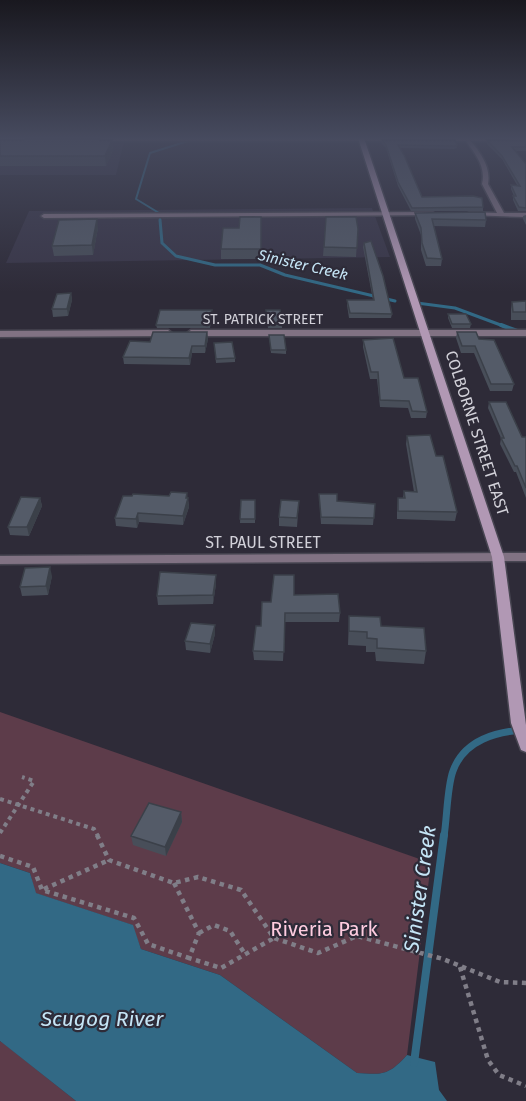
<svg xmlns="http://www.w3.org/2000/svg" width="526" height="1101" font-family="'Fira Sans',sans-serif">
<rect width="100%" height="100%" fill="#2e2b38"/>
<path fill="#393648" d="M0,138h125l-9,37h-116z
M372,208l18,49 -384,6 23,-52z"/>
<path fill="#5d3c4a" d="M0,712l431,151 -24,192c-18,20 -24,20 -50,18l-137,-98 -79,-26 -9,-24 -97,-32 -5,-20 -30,-10z
M0,1041l3,2 73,58h-76z"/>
<path fill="#326985" d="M0,863l30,10 6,20 97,32 8,24 79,26 137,98c26,2 32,2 50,-18l28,7 4,28 8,11h-371l-76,-60z"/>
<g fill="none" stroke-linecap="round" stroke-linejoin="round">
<path stroke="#326985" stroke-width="2" d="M159,213l-23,-14 14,-46 38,-12
M160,218v4"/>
<path stroke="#326985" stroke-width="3" d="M160,220l2,23 14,13 39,9h45l25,10 110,26
M417,303l38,5 51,19"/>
<path stroke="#326985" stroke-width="4" d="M501,325l19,7"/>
<path stroke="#326985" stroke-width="7" d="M444,836c3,-17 3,-49 9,-65 11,-31 44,-40 73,-41"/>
<path stroke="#326985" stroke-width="8" d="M414,1063l30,-228"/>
<g stroke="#484652" stroke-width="3">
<path id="street" d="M0,138h42l2,1 -44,2z
M86,138h440v4l-55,-1c10,13 20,26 17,43l16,29h22v4l-58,-2v-2l2,-1 27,1 -15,-29c4,-17 -6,-29 -16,-43h-378z
M432,212l2,1v2l-390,3 -3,-2 3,-2z
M526,330v6h-335l-4,-3 4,-3z
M0,331l168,-1 4,3 -4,3 -168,1z
M526,553v8l-526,3v-8z"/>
</g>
<g stroke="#484652" stroke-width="3">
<path id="secondary" d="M358,138h6l140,419 22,168v27l-5,-2 -10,-27 -19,-166z"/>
</g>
<path stroke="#807e88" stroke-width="4" stroke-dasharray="4 4" stroke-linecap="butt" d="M0,799l94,30 4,7
M0,833l34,-52 -12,-4"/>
<path stroke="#807e88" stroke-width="4.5" stroke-dasharray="4.5 4.5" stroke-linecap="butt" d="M97,835l12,25 65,23 24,-6 43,13 33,48 44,15 39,-17 86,23 57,23 26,1
M0,856l33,11 9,23 92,28 14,26 41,14
M174,883l25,50 -10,25 32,10 53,-30
M44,889l65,-29
M199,933l15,-8 16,6 15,23
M460,967l28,93 11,15 27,11"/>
<use href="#street" fill="#817283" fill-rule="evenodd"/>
<use href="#secondary" fill="#b198b4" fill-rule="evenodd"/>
</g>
<path fill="#484e59" d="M0,140h112l1,10 -7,16h-106z
M382,140h73l2,8 -3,1 -54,-1 22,49 61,10v4h-72l-13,-25 -12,-38 -5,-5z
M487,140l39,1v10h-11l11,13v47h-8l-5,-11v-4h1l-3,-7v-4h6l-15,-26 -15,-15z
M415,213l71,7 -1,7 -52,-1 9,33 -1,7h-15l-5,-16v-15l-6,-16z
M526,215v10l-3,-6v-3z
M261,217v42h-40v-10l18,-21z
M326,217l32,12 -2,28 -33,-1z
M98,228l-5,27 -39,1 -2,-10z
M364,243l28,71 -1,4h-42l-2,-13v-5h26l-10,-53z
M71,293l1,7 -4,16 -15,1 -1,-8z
M526,301v19h-15v-11l1,-7z
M266,310l16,14v4h-14z
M212,314l-2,14h-53l-1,-3z
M448,314l23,10 -1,4h-18l-4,-10z
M207,332l1,7 -3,14h-13l-2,12 -66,-1 -1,-7 27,-15z
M457,332l22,7 35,45 -2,7h-22l-16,-38h-13l-5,-15z
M269,335l17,15v4l-15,-1z
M363,340l64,72 -1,6h-15l-3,-10 -28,-1 -3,-28h-7l-7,-32z
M214,343l21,15v4l-19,1z
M489,402l33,35h4v61l-10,-26h-2l-14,-28 1,-6 -13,-30z
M407,436l29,20 21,56 -2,9 -58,-2v-12l1,-9h5l1,-7 10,1 -8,-48z
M319,494l18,7 38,3 -2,21 -52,-1z
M40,498l2,8 -13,30 -19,-1 -2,-8z
M188,498l1,9 -6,18 -44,-3 -2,6 -21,-2 -1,-8z
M241,500h14v23h-15z
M299,501l-2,26 -18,-1v-9z
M216,575v9l-3,20 -55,1 -1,-9z
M52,576l-4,19 -26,1 -2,-9z
M294,595l46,18 -1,9h-54l-2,39 -29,-1 -1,-9 8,-25 10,-24z
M349,616l32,10 45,25 -2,13 -48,-3 -1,-9h-9v-6l-18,-1z
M215,634l-5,19 -24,-3 -1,-9z
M181,812l1,10 -16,34 -33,-11 -2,-9z"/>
<path fill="#3b4049" d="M112,140l1,10 -7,16 -1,-10z
M97,219l1,9 -5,27 -1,-10z
M71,293l1,7 -4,16 -1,-7z
M207,332l1,7 -3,14v-7z
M192,346v7l-2,12 -1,-7z
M187,493l2,14 -6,18v-9z
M40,498l2,8 -13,30 -2,-9z
M138,513l1,9 -2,6 -1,-9z
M50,567l2,9 -4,19 -2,-9z
M216,575v9l-3,20v-9z
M215,625v9l-5,19v-9z
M181,812l1,10 -16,34 -1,-9z"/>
<path fill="#545b68" stroke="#3b4049" stroke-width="1.5" d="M26,138h75l-1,2h12l-7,16h-105v-16h23z
M382,140h73l2,5 -2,1 -57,-1 6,10 18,42 51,-1 9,2 1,9 -71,1 -14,-26 -12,-37z
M487,140l39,1v6h-14l14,17v44l-7,-1 -6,-11h3l-5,-11 9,1 -18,-30z
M485,212l1,8 -54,-1 10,40 -15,-1 -5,-15 -1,-15 -6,-15z
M240,217h21v32h-40l2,-21h16z
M326,217h30l2,12 -1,19 -33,-1z
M97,219l-5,26 -40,1 7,-26z
M371,241l12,35 9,38 -42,-1 -3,-13h27l-10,-57z
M71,293l-4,16h-15l5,-15z
M526,301v11h-13l-1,-10z
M160,310h52l-3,15h-53z
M266,310h14l2,14h-14z
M448,314h18l5,10h-19z
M153,332h54l-2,14h-13l-3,12 -66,-1 7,-16 20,1z
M457,332h19l3,7 15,1 20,44h-23l-16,-38h-13z
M269,335h15l2,15h-15z
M393,338l11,40h14l9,34 -15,-1 -3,-10 -29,-1 -2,-28h-7l-8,-32z
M232,342l3,16 -19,1 -2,-16z
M489,402h17l16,35h4v51l-9,-22h-2l-14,-28h3z
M430,435l6,21h7l14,56 -59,-1v-13h7l-1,-7 13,1 -10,-56z
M171,492l16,1 -1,5h2l-5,18 -45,-3 -2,6 -21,-1 8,-22h9l1,-2 36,2z
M319,494h18v7l38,3 -1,14 -53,-1z
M21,497l19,1 -13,29h-19z
M241,500h14v19h-15z
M281,500l18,1 -2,17 -18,-1z
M50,567l-4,19 -26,1 5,-19z
M160,572l56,3 -3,20 -56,1z
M274,575h20v20l44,-1 2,19h-55l-1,39 -31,-1 3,-25h5l1,-24h9z
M349,616l31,1 1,9 43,2 2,23 -49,-3v-9l-10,-1v-6l-18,-1z
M191,623l24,2 -5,19 -25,-3z
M149,803l32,9 -16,35 -34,-11z"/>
<linearGradient id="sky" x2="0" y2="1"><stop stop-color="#19181f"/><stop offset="0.47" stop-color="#464a5e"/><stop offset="1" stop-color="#464a5e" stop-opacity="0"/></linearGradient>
<rect width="526" height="292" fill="url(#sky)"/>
<g text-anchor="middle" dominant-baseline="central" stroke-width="4.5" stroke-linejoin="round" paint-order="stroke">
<g font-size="14" fill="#d2d1d9" stroke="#2e2b38">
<text x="263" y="319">ST. PATRICK STREET</text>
</g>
<g font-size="15" font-style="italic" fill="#c5e5f6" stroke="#2e2b38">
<text transform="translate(303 265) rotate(13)">Sinister Creek</text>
</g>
<g font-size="16" fill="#d2d1d9" stroke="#2e2b38">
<text transform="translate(477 433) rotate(72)">COLBORNE STREET EAST</text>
<text x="263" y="542">ST. PAUL STREET</text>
</g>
<g font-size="20" fill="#fecce0" stroke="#2e2b38">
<text x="324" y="929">Riveria Park</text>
</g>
<g font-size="21" font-style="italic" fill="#c5e5f6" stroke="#2e2b38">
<text transform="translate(420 889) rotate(-82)">Sinister Creek</text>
<text x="102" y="1019">Scugog River</text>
</g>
</g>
</svg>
